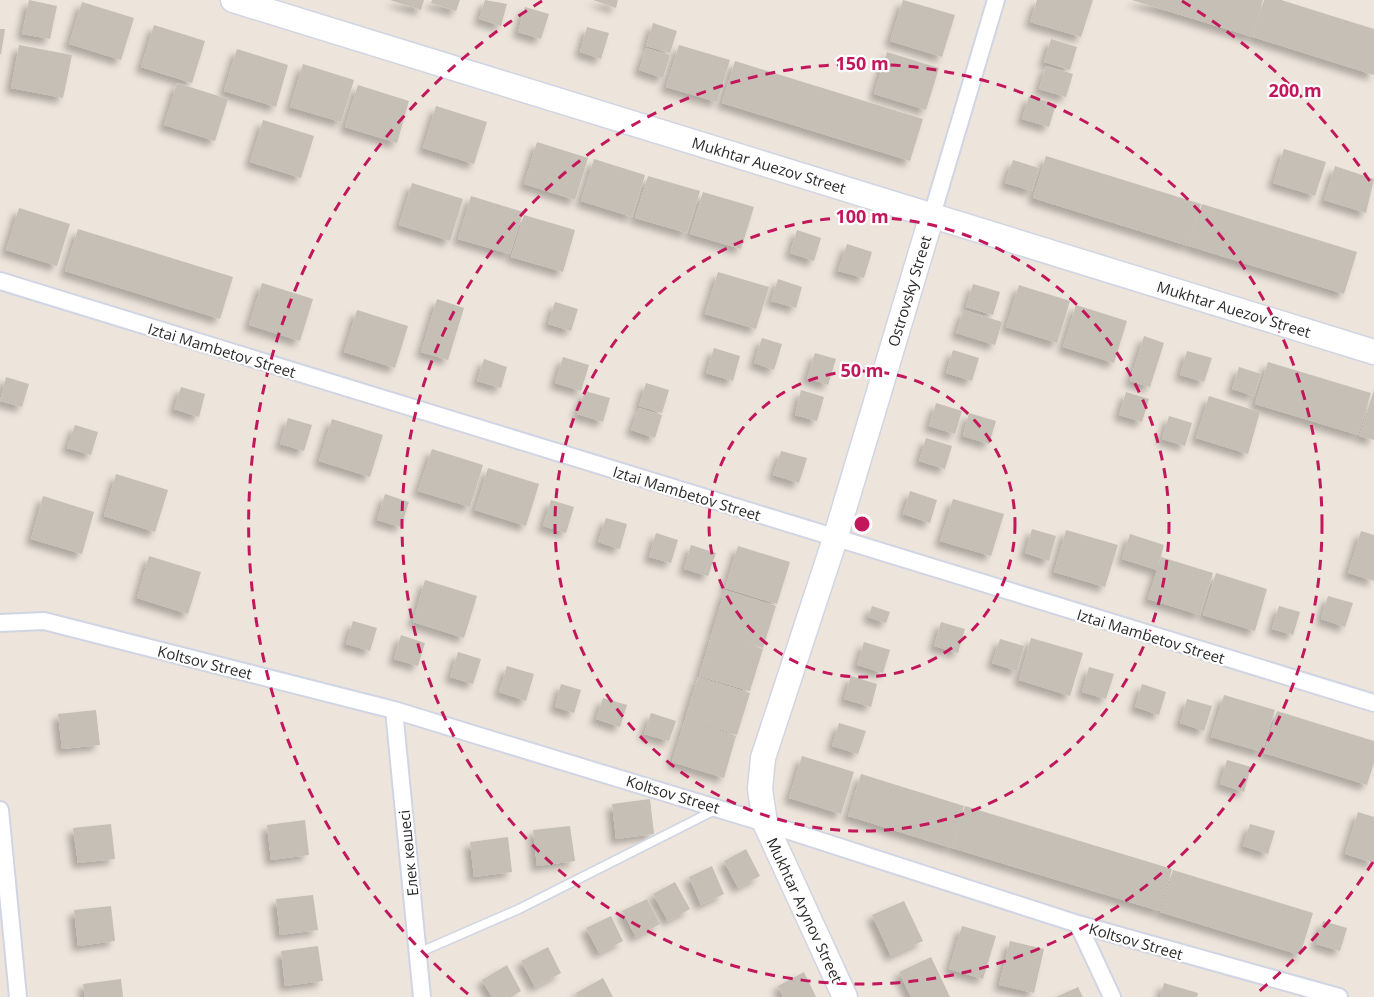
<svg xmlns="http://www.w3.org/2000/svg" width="1374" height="997" font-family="'Open Sans',sans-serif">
<defs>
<filter id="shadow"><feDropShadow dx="-5.5" dy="5.5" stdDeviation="3" flood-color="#0004"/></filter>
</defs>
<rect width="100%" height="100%" fill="#ede4db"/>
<path fill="#c5bfb6" filter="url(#shadow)" d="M29,0l28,6 -7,33 -28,-5z
M390,0h34l-3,10z
M432,0h28l-4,11 -25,-8z
M485,0l22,4 -6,22 -22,-7z
M593,0h25l-2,8z
M903,0l52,15 -13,42 -52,-16z
M1037,0h56l-12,37 -51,-15z
M1132,0h131l-11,37z
M1264,0h17l93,29v46l-121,-38z
M82,2l52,16 -13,42 -52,-16z
M525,7l24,7 -8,25 -23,-7z
M653,23l24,8 -7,22 -24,-7z
M154,25l51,16 -13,42 -51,-16z
M587,27l22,6 -8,26 -21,-7z
M0,29h5l-4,25h-1z
M1051,39l26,8 -7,23 -26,-8z
M19,45l53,10 -9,43 -52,-10z
M679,45l51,15 -13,42 -51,-15z
M646,48l24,7 -7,23 -24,-8z
M237,49l51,16 -12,42 -52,-16z
M887,52l52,16 -13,42 -52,-16z
M735,61l188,58 -13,42 -188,-58z
M303,64l51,16 -13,42 -51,-15z
M1046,66l27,8 -7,23 -27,-8z
M177,83l51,16 -13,42 -51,-16z
M358,85l51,16 -12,42 -52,-16z
M1029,96l27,8 -7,23 -27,-8z
M436,106l51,16 -13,42 -51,-16z
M263,120l51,16 -13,42 -51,-16z
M537,142l51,16 -13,42 -51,-16z
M1284,149l42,13 -11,34 -42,-13z
M1046,156l155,48 -13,42 -155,-48z
M594,159l51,16 -13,42 -51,-16z
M1013,160l26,8 -7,23 -27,-8z
M1335,166l39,13 -8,34 -42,-13z
M648,176l52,15 -13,42 -52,-15z
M412,183l51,16 -13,42 -51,-16z
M703,192l51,15 -13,42 -51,-15z
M471,196l52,16 -13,42 -52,-15z
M1202,204l155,48 -13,42 -155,-48z
M19,208l51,16 -13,42 -51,-16z
M524,215l51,15 -12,42 -52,-15z
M78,229l155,48 -13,42 -155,-48z
M797,230l24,8 -7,23 -24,-8z
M847,244l25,8 -8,26 -26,-7z
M718,272l51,15 -13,42 -51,-15z
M778,279l24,8 -6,21 -25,-7z
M262,283l51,16 -13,42 -51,-16z
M973,284l27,8 -7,23 -27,-8z
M1019,285l51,16 -13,42 -51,-16z
M437,299l27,9 -16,52 -27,-8z
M555,302l23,7 -7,22 -23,-7z
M1076,305l51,16 -13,42 -51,-16z
M357,310l51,16 -13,42 -51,-16z
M964,310l38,12 -7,23 -39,-12z
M1144,336l20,7 -14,44 -20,-6z
M762,338l20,6 -8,26 -20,-7z
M714,348l26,8 -7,25 -27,-8z
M953,350l26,8 -7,23 -26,-8z
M1187,351l25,7 -8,24 -24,-7z
M815,353l21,6 -8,26 -21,-7z
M563,357l26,8 -8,26 -26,-8z
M484,359l23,8 -6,21 -24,-7z
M1268,362l103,31 -13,42 -103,-31z
M1239,367l22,7 -7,22 -22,-7z
M6,377l23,7 -7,23 -22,-6z
M646,383l23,7 -7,23 -23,-7z
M181,387l24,7 -6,23 -25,-8z
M801,390l23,7 -7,24 -22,-6z
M1374,390v50l-15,-4z
M585,391l25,7 -7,24 -26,-8z
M1126,392l23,7 -7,23 -23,-7z
M1209,396l51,16 -12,42 -52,-16z
M936,403l26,8 -7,23 -26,-8z
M639,408l23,7 -7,23 -24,-8z
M969,413l27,8 -7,23 -26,-8z
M1169,416l23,7 -7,23 -23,-7z
M288,418l24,7 -8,26 -24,-7z
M332,419l51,16 -13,42 -51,-16z
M75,425l23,7 -7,23 -24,-7z
M926,438l26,8 -7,23 -26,-8z
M432,449l51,16 -13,42 -52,-16z
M781,451l26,7 -8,25 -26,-8z
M488,468l51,16 -13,42 -51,-16z
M116,474l52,16 -13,42 -51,-16z
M910,491l27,9 -7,23 -27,-9z
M385,494l24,8 -8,25 -24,-7z
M43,496l51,16 -12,42 -51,-15z
M953,499l51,15 -13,42 -51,-15z
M551,500l23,7 -8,26 -23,-7z
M606,518l21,6 -7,25 -22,-7z
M1032,529l24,7 -7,25 -24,-8z
M1066,530l52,15 -13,42 -51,-15z
M1361,531l13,4v46l-26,-8z
M656,533l22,7 -7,23 -22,-6z
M1130,534l34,11 -7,25 -35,-11z
M691,545l25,8 -8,23 -24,-7z
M738,546l52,16 -13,42 -52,-16z
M149,556l52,16 -13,42 -51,-16z
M1161,557l52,16 -13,42 -52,-16z
M1216,573l51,16 -12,42 -52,-16z
M425,580l52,16 -13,42 -51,-16z
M725,590l51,16 -13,42 -51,-16z
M1328,596l25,7 -8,24 -24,-8z
M872,606l18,6 -4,11 -18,-6z
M1279,606l21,6 -7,23 -21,-6z
M353,621l24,7 -7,23 -24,-7z
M941,622l24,7 -7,24 -24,-7z
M712,633l51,16 -13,42 -51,-15z
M401,635l24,8 -7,23 -24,-7z
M1031,638l52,15 -13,43 -51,-16z
M1000,639l24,7 -7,25 -25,-8z
M864,642l26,8 -7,23 -26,-8z
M458,652l23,7 -8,25 -23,-7z
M507,666l27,8 -8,27 -27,-9z
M1089,667l25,7 -8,25 -24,-7z
M851,676l26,8 -6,23 -27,-8z
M698,677l52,16 -13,42 -52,-16z
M561,684l20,6 -7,23 -19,-6z
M1142,684l24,8 -7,23 -24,-8z
M1224,695l51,15 -13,42 -51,-15z
M603,698l24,7 -7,22 -24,-8z
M1187,699l25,7 -8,25 -24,-8z
M96,710l4,35 -38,4 -4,-35z
M1277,711l97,30v22l-7,22 -103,-32z
M651,713l25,8 -7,20 -25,-7z
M685,720l51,16 -12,42 -52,-16z
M839,723l27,8 -8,23 -26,-8z
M802,756l52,16 -13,42 -52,-16z
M1227,760l24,7 -7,25 -24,-8z
M861,774l103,32 -13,42 -103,-32z
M650,799l4,35 -38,5 -4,-35z
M965,806l207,63 -13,42 -207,-63z
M1358,812l16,5v46l-29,-9z
M305,820l4,35 -38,5 -4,-35z
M111,824l4,35 -37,4 -5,-35z
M1250,824l25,7 -7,23 -25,-8z
M570,826l5,35 -38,5 -4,-36z
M508,837l4,35 -38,5 -4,-35z
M746,849l14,27 -22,12 -14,-27z
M712,866l12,28 -23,11 -12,-28z
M1173,870l140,43 -13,42 -140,-43z
M675,882l15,27 -22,12 -15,-27z
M313,895l5,35 -38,5 -4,-36z
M647,899l13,25 -24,13 -14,-26z
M904,901l19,40 -32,15 -19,-41z
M111,906l4,35 -37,5 -4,-36z
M611,916l12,25 -24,12 -13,-25z
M1323,921l24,7 -7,23 -24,-7z
M962,926l34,10 -13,43 -34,-10z
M1010,941l34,8 -10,44 -35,-8z
M318,946l5,35 -38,5 -4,-35z
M548,947l13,26 -26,14 -14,-26z
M931,957l19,40h-39l-12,-25z
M507,965l14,26 -10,6h-19l-10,-17z
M804,972l12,25h-33l-5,-11z
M603,978l10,19h-35l-2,-4z
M121,979l2,18h-38l-2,-13z
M1164,983l34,10 -1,4h-37z
M1078,987l5,10h-27z"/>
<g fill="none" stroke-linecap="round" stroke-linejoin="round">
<g stroke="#d0d5e4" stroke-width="11">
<path id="lane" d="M418,953l101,-44 196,-99"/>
</g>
<g stroke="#d0d5e4" stroke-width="20">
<path id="street" d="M932,215l64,-215
M0,281l1374,422
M0,623l44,-2 350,89 371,113 313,101 261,73
M394,710l28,287
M0,810l18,187
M1078,924l34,73"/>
</g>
<g stroke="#d0d5e4" stroke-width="27">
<path id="secondary" d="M233,0l1141,352
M845,997l-80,-174 -5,-34 3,-31 72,-219 97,-324"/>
</g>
<use href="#lane" stroke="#fff" stroke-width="8"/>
<use href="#street" stroke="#fff" stroke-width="16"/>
<use href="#secondary" stroke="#fff" stroke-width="24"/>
</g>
<g fill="none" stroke="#c2185b" stroke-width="3" stroke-dasharray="10 8">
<circle cx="862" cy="524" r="153"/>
<circle cx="862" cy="524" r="307"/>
<circle cx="862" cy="524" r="460"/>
<path d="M1373 862A613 613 0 0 1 1256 994M468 994A613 613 0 0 1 542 1M1182 1A613 613 0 0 1 1373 186"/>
</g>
<g text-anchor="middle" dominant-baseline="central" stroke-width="4.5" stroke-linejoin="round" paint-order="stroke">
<g font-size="15" fill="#2a2a2a" stroke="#fff">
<text transform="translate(769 165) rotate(17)">Mukhtar Auezov Street</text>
<text transform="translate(909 291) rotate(-73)">Ostrovsky Street</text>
<text transform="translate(1234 309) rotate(17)">Mukhtar Auezov Street</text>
<text transform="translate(222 350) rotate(17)">Iztai Mambetov Street</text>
<text transform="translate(687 493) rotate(17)">Iztai Mambetov Street</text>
<text transform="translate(1151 636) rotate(17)">Iztai Mambetov Street</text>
<text transform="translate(205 662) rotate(14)">Koltsov Street</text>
<text transform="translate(673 794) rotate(17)">Koltsov Street</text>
<text transform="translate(408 853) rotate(-96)">Елек көшесі</text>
<text transform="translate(805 910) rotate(65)">Mukhtar Arynov Street</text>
<text transform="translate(1136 941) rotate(16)">Koltsov Street</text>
</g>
</g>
<circle cx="862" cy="524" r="9" fill="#c2185b" stroke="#fff" stroke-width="3"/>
<g font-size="18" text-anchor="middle" font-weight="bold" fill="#c2185b" stroke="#fff" stroke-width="4.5" stroke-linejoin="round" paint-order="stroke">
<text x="862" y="70">150 m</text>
<text x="1295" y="97">200 m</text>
<text x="862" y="223">100 m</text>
<text x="862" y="377">50 m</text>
</g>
</svg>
